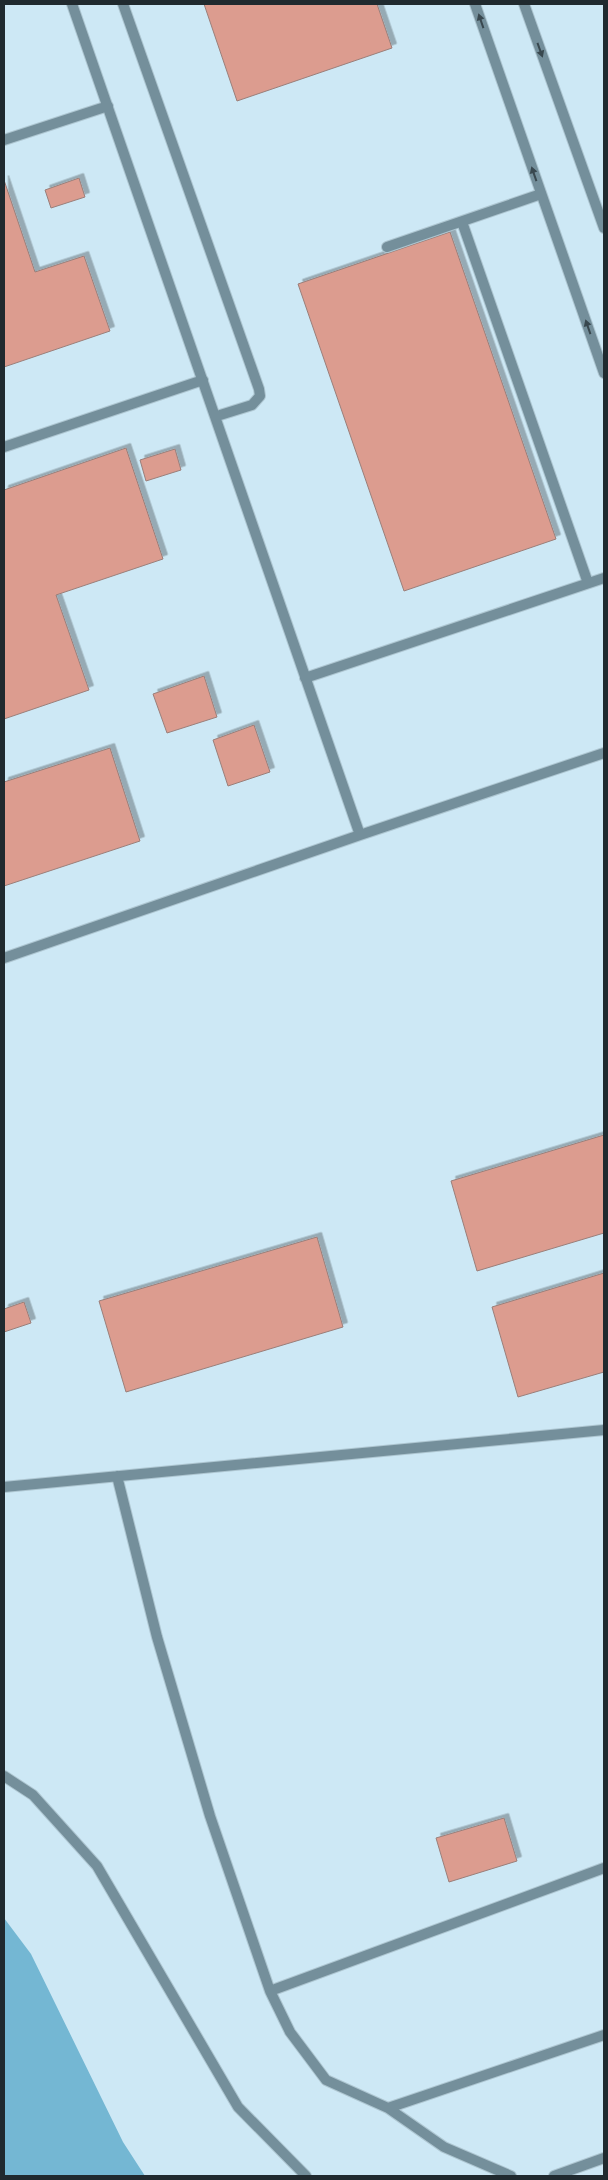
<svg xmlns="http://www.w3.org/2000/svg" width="608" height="2180" font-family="'Alegreya Sans',sans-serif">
<defs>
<filter id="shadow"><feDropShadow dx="4.5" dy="-4.5" stdDeviation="0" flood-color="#0004"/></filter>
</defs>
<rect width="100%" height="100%" fill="#cde8f5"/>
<path fill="#74b7d3" d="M4,1918l27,36 92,188 22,34h-141z"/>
<path fill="#dc9c8f" stroke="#9a7f7a" filter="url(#shadow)" d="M204,4h173l15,44 -155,53z
M79,178l6,19 -34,11 -6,-18z
M4,180l31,92 49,-16 26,75 -106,36z
M450,232l106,307 -152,52 -106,-307z
M126,448l37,111 -107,36 33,95 -85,29v-229z
M175,449l6,21 -35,11 -6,-21z
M204,676l13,41 -50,16 -14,-39z
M254,725l16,47 -42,14 -15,-46z
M110,748l30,93 -136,45v-104z
M604,1135v98l-127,38 -26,-90z
M317,1237l26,90 -217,65 -27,-91z
M604,1273v99l-86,25 -26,-90z
M24,1302l7,21 -27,9v-23z
M504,1818l13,43 -68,21 -13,-44z"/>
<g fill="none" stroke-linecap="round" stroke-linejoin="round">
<g stroke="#aec6d1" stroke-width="12">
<path id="lane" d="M72,4l288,831
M123,4l136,385 1,7 -8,9 -35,11
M475,4l129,369
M524,4l80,224
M4,140l104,-34
M462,222l126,361
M387,247l154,-53
M4,447l199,-67
M305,678l299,-100
M4,958l356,-123 244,-82
M117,1476l40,161 53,179 60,175 334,-123
M4,1487l600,-57
M4,1776l29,19 64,71 141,241 68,69
M270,1991l20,41 36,48 62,28 56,39 67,29
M388,2108l216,-73
M554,2176l50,-18"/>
</g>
<use href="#lane" stroke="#748f9b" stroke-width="10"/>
</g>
<defs><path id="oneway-solid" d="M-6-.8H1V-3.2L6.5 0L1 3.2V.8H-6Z" transform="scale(1.25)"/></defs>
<g fill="#39484f">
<use href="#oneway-solid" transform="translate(481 21) rotate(-109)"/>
<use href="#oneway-solid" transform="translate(540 50) rotate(70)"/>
<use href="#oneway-solid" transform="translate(534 174) rotate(-109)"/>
<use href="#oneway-solid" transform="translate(588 327) rotate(-109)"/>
</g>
<rect width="608" height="2180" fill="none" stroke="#202a2f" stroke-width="10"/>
</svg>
